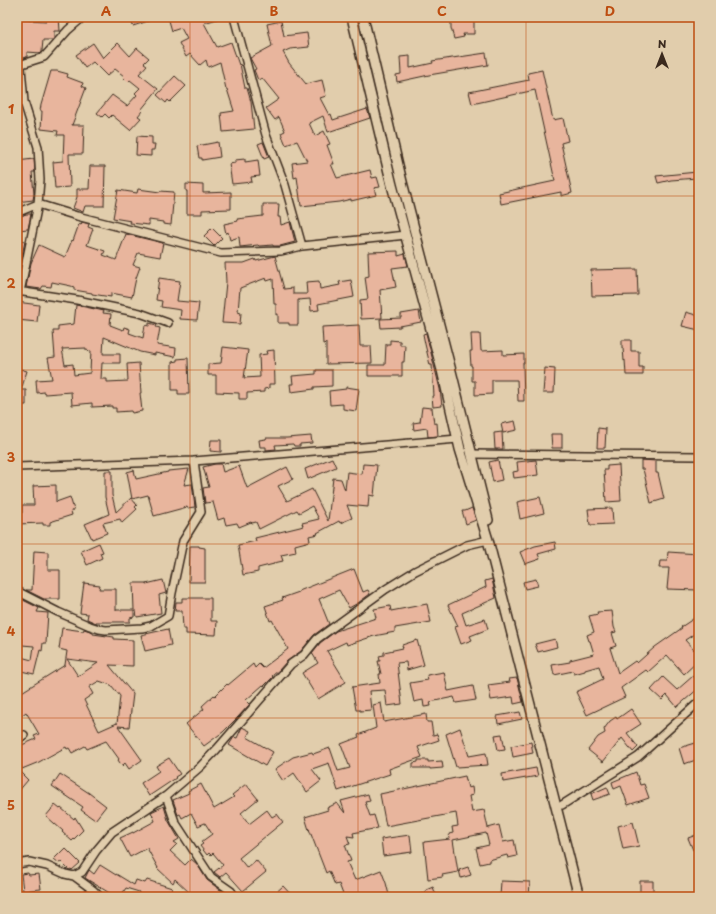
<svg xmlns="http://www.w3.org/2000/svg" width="716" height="914" font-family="'Playpen Sans',sans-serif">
<rect width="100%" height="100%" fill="#e1cdac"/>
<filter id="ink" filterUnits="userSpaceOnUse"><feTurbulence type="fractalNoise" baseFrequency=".025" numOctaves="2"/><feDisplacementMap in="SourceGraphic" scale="8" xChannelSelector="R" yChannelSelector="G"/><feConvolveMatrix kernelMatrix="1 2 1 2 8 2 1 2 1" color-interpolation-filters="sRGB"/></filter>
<g filter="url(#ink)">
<path fill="#e8b59d" stroke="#3b2a1e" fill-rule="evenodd" d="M46,17h13l1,14h-6v7l-1,2h-10l-1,11 -1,2 -14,-1v5l-7,2 -3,-1v-40l12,1v1l17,1z
M130,17h27v1l-24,8z
M168,17h49v2l-13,4 13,24 14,-5 8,23 1,-1 5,24h2l4,14 3,27 -31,3 -2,-19 13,-2 -7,-22h-1l-6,-27 -12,5 -2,-7 -6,5 -10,-11 -4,3 -7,-14 8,-4 -6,-11 -9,3z
M451,17h10v2h13v15h-11l1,3 -10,2 -3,-11z
M281,21l3,15 23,-3 2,14 -19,2 -7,3 6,11 17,21 16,-4 4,16 -6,2 9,17 2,-1 2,6 34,-11 3,9 -42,14 -5,-16 -14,7 6,13 9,-5 6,13 -3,1 7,19h-3l6,14 33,-8 2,8 5,-1 3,10 -6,1 2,7 -25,6v-2l-12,3 -38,4 -4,-29 -3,1 -2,-15 15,-2 -10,-20 -11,4 -5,-12 4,-2 -6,-14 -4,3 -9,-12 13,-9 -17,-21 -4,2 -4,-10 2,-1 -6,-11 22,-12 -5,-22z
M93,43l10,15 15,-15 12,13 7,-8 12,10 -5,5 3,2 -8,9 19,15 -17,21 1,1 -4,5 3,2 -11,12 -18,-15 -3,3 -4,-4 -3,3 -5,-4 15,-18 15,11 10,-11 -2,-2 5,-5 -10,-8 -2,2 -5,-5 1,-1 -9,-7 -8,7 -14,-14 -8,6 -9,-13z
M486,53l2,12 -59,10 -32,7 -1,-7 5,-1 -1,-17 10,-1v12l23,-5 -1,-2z
M542,70l11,50 10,-2 5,23 -7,2 11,50 -11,3v-4l-60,12 -2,-11 56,-12 -20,-91 -63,14 -3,-12 60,-12 -1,-7z
M51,71h6l11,3 -1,3 16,6 -1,3 4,2 -14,37h12l-1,29h-14l1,33 -15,1 -2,-26 10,-1 1,-26h-7l1,-4 -17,-2 1,-18h-2l1,-6z
M175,76l11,10 -16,16 -2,-2 -2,3 -9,-8z
M137,136l15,1v7h3l-1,6h-3v6l-15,-1z
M218,142l2,15 -18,3v-2h-3l-2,-12z
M263,142l6,15 -5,2 -6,-15z
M34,159l1,13h-3l2,22 -1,6 -16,2v-41z
M245,159v3l13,-2 2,16 -9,1 1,5 -20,2 -3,-20 6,-1v-3z
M90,166h15l-1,40h-19l-2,6 -10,-4 4,-11v-8h12z
M697,172v6l-26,2 -13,3 -2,-7z
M186,184l17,1v8l28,-1v17l-29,1v4h-15v-23h-1z
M138,189l22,3v-1l14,1 -3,33 -8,-1v-2l-14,-2v5l-19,-2 1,-2 -18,-3 5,-28 19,3z
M263,204h16l-1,13h2l1,8 9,-3 5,20 -15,4h-7v-1l-14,1 -1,-1 -18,2 -1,-10 -9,3 -2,-8 -2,2 -2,-10 14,-3 -1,-2 26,-3z
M26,214h5l-3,15 -10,1 -1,-14h4z
M82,222l7,2 -1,3 5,2 -6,16 18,6 -2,4 13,5 10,-26 37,9 -3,14 -22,-4 -5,12 7,2 -4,11 -4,19 -21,-4v4l-19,-3v-1l-18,-3v-3l-3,-1 -19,-4 -1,5 -8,-1 -2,3 -15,-2 5,-24 8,-18 26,12 7,-17 1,1 6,-17 2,1z
M212,228l10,10 -8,8 -10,-10z
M17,239l8,2 -6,29h-2z
M398,251v5l7,-2 3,12 -16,2 4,19 -16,3 2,28 -21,1 -1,-19 8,-1 -3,-22 4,-1 -1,-24z
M275,256l9,33 9,-1v6h14l-1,-12 13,-1 1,8 20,-4 -1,-3 12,-2 3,17 -36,7 1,6 -8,1 -1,-12 -12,1v25h-9v-2h-11v-9l-2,1v-11h-2l-1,-25 -6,2 -1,-3 -26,10 -2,24 3,1 -1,11 -18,-1 4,-41 -1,-19h19l11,-4 1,2z
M637,269l1,26 -46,1 -1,-26z
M159,278l21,3 -3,20 22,2 -2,17 -17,-1 1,-9 -20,-3 1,-6 -6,-1z
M17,302l22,3 -2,17 -20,-2z
M76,305l28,6 -1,2 8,1 -1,11 13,5 1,-3 6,2 -1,4 14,5 2,-13 4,1v-3l8,2 -1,2 4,1 -3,17 19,3 -1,9 -20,-4v2l-15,-3 -36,-15 -1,17h17v9h-18l-1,16h6v3l21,-1 -1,-17 12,-1 2,30h-1l2,18 -10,2 -1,-2 -15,1v-4h-4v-2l-20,1v-4l-20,2 -1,-13 -26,2 -1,-2 -7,1 -1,-13 16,-1 -4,-21 7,-1 -2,-26h5v-5l16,-2zM86,348v2l5,1 -1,22 -16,2 -1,-11 -8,1 -3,-16z
M419,311l2,11 -21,4v1l-19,1 -1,-9 21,-1v-4z
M686,312l13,4v14l-17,-4z
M359,325l1,21h11l1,17 -46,1v-21l-3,1 -1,-17z
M426,333l14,56 2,17 -9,1 -1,-11h2l-2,-31h-2l-5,-21 -2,-10z
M471,334h9l1,17 22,-1v5l21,-1v9h-1l1,38h-6l-1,-21h-25v14l-17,1v-14h-3v-15h-1l-1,-15h2z
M390,340l10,1v4h5l-1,17h-2v14h-34v-11h17l1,-21h4z
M622,340h9v11h8v16h4v8h-17l-1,-15 -1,1 -1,-13h-1z
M223,347l25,3 -4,28 16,-1 -1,-22 8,-1 -1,-3 8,-1 1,34h-6v4l-5,1v3l-17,1v6h-8v-6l-23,-1v-17h-8v-11l13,-1z
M188,358l1,36h-11v-4h-6v-28l5,-1v-2z
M17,368l10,3 -6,19h5v15h-9z
M545,368l10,1 -1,24h-11z
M316,370h16v16l-18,1v2l-23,3 -1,-8h3l-1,-8 24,-2z
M346,387l13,2 -3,22 -13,-2v-5l-13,1 -1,-14 17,-2z
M422,407l10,1 2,16 3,-1 1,13 -10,1 -1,-9 -13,2 -1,-7 7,-1z
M515,421l2,9 -14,3 -2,-9z
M598,428l8,1 -1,19h-8z
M502,432l1,17h-8l-1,-16z
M551,434h11v14h-10z
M311,436l1,7 -12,1v2h-6l-1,-2 -18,1 1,4 -10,1v-3h-6l-1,-7 7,-1v-1h21z
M211,440h10v12l-11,-1z
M332,458l4,9 -28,12 -3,-10z
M498,460l4,20 -9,2 -4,-20z
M536,460l2,15 -24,3 -1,-6 5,-1 -1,-9z
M641,460l15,1v12h2l6,26 -13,4 -8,-34h-2z
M215,464h6l2,8 16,-6 8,22 40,-21 6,12 -15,7 9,15 25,-12 16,32 5,-43 8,1 4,11 2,-18 15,2 1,-10 14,1 -3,31 -5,-1 -1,12 -21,-2 5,13 -12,5 -1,-2 -22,12 1,1 -9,2 1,5 -15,4 1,7 -15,3 2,6 -9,2v1l-16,4v4l-15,3 -5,-30 18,-4 -1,-3 45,-11 3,-1 -1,-3 17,-4 -7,-13 -13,7 -2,-3 -38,19 -3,-7 -4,1 -1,-1 -12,5 -2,-4 -11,2 -2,-7 -6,2 -5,-18 -8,1 -2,-15 6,-1 -6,-20z
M619,465l2,36 -15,1 -2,-32h3v-4z
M189,469l-5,16 8,-1 3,23 -8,1v-1l-33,9 -6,-21 -16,4 -5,-27 7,-2 2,9 32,-7v-1z
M105,471h7v24l4,17 15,-14 6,7 -2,2 2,2 -15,14 -2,-4 -17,4 4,10 -15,6 -7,-15 24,-10 -4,-17z
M56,485v17l14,-5 4,13 -3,1 1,4 -22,7v3h-7v-2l-26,1v-11h5v-8h12l-1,-19z
M540,497l4,16 -24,6 -3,-17z
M472,508l4,12 -10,4 -4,-13h3z
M612,508l1,16 -23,1 -2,-16z
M555,542l1,7 -18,5 2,5 -15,5 -5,-12 15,-6z
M99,543l4,9 -3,1 2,5 -15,7 -6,-14z
M190,546h9v1l6,1v34h-16z
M34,551l14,1v18h12v29h-16l-18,-9h6z
M668,552l31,2v36l-32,-1 2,-21h-10l1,-7h7z
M354,569l9,23 5,-2 2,4 -12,9 -9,5 -10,-18 -20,9 10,25 -15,11 -13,16 -14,10 -8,9 -7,6 1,1 -9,9 -1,-1 -17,15 4,4 -12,13 -15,15 -19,14 -18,-22 18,-15 -2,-3 12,-11 1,1 12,-12 1,1 25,-21 2,4 4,-4 4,4 25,-19 -16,-29 -2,1 -5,-15 18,-6 -1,-2 17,-6v-1z
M492,579l4,19 -34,15 4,12 19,-6 3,10 -18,7 2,4 -11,4 -6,-17 3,-1 -10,-21 38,-18 -1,-6z
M536,579l2,7 -13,3 -2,-7z
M163,580l3,13 -7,2 2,18 -24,4 -1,-6h-2v6l-4,1v4h-34v1l-9,-4 1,-5 -8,-1 4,-30 16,2 -1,4h17v21h18l-1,-27h13v1z
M17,597l22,11 -2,4 11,1 -2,30h-3l-1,8 -2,-1 -6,24 -17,-4v-14l15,4 2,-14 -12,-1v-7h-5z
M182,598h29v23h6l-1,14 -30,-1v-5h-3l-1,-18h-7l1,-9h6z
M427,604l4,18 -36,6v4l-21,4 -27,9 -1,-3 -19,9 19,31 -28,17 -16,-26 16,-10 -6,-10 8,-10 16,-12 40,-13 -2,-9 16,-3 1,5z
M612,611l2,16 2,5 -4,1 4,13 -6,2 8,25 17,-12 2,2 18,-16 27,-19 -1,-1 18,-12v16l-14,9 9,10 5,-4v14l-15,14 -17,-19 -19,17 -2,-2 -25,18 4,9 -38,18 -11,-23 27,-13 -4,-13 -14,4v1l-11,3 -1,-3 -19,4 -2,-10 18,-3v-2l24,-6 -4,-13h-1l-2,-6 7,-3 -5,-16 9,-2 -1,-2z
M62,628l21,3 1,-2 9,3v2l21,3v2l19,1v26l-24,-1 24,29 -4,33 -11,-1 24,34 -13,9 -4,-6 -3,3 -4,-6 1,-1 -13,-18 -19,8 -2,-3 -13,7 -3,-5 -2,1 -1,-2 -27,15 -17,7 -5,-13v-9l19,-8 -2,-3 5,-2 -13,-22 -9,7v-24l48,-30 2,-14 -8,-2zM67,659l31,4 -20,13zM99,681l12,4 9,11 -3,28v-1l-18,8 -15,-31 9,-6 -4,-7z
M168,629l3,16 -26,6 -4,-16z
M555,639l2,8 -19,5 -3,-8z
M417,640l7,25 -17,5 -1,-8 -9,1 5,41 -15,2 -2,-16 -16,1 2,19 -11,1v-1h-4l-4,-23 28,-4 -1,-9h2l-3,-13h2l-1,-5 5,-1v-3l19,-4 -1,-3z
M444,672l4,19 25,-5 3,14 -20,3 -2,-6 -24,5 1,4 -7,1 -1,-7 -9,2 -4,-19 18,-3 -1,-5z
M693,676l6,6v6l-22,19 -10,-12 -5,5 -11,-10 12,-13 14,13z
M517,678l6,24 -9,2 -1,-7 -22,3 -3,-15 22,-3 -1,-3z
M381,703l3,19 42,-8 1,8h4l2,13 4,-1 2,6 -21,7 4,10 -33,12 1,5 -52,17 -9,-28 -17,6 9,12 -14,11 -13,-19 -11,8 -8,-12 18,-12 19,-5 1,2 17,-6 8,23 12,-3 -9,-24 18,-7 -1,-2 18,-7 -3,-23z
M631,709l10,15 -14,9 11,14 -5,5 -11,-14 -19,24 -15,-12 10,-13 7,-4 -1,-4 6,-8 6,-4 1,2z
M520,712l2,7 -24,5 -1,-8z
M242,727l8,4 -3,6 26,15 -8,14 -36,-21 5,-8 3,1z
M460,728l9,28 17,-3 2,12 -32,2 -10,-33z
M502,734l3,15 -7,1 -3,-15z
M531,742l2,11 -20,4 -2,-11z
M699,742v17l-15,5 -5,-16z
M169,758l11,16 -5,3 1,1 -27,18 -8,-13 18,-12 -3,-5z
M418,760h10v2l14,-1 1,7 -13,1v-1h-17v-5l5,-1z
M536,768l2,8 -35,6 -1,-8z
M17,769l11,11 -11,13z
M636,772l4,13 4,-1 5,14 -21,7 -7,-19 -7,3 -2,-7z
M60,774l29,19 17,13 -11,14 -14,-10 2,-3 -31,-21z
M465,776l3,12 4,-1 1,8 -4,1 3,16 12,-2 4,18 11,-3 4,17 11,-2 3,16 -9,2 -1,-3 -18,5v2l-9,2 -4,-16 13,-3 -3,-12 -33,7 5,32 -16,3 1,2 -15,2 -4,-37 26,-3 -1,-5 4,-1 -1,-6 6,-1 -2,-13 -70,13 -6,-32z
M201,784l13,25 20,-12 -2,-2 14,-11 12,15 -17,14 8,11 18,-14 5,7 5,-3 6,8 -44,36 8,10 9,-8 10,12 -23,19 -17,-19 -6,5 -6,-5 9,-7 -10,-12 -2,2 -2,-2 -2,2 -7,-9 3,-2 -2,-2 11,-8 -7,-11 -7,3 -7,-13 -9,5 -2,-4 -2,1 -5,-15 16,-7 -1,-2z
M607,787l3,7 -17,6 -2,-6z
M368,794l2,7 -5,1 5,14 4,-1 4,13 -25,5 1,4 -7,-1 3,8 -5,1 6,16 -4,1 8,18 26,-10 5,13 3,12 -6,2h-39l-5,-13 -4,1 -6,-14 -3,2 -17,-44v1l-4,-13 23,-7 -1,-2 10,-5 8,10 -4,-12z
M55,805l5,4 1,-1 13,11 1,-2 8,13 -11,11 -10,-9 1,-1 -17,-15z
M164,806l4,14 11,19 -5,3 3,2 -7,7 15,14 6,-6 6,5 10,16 16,12 4,5h-37l1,-3 -16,-15 -2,4 -16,-15h1l-11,-20 -17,9 -10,-19 13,-6v1l22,-12 -4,-9z
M633,822l6,24 -16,3 -5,-23z
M699,834v14l-6,2 -5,-12z
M410,835l2,17 -29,4 -2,-17z
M65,848l15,15 -8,7 -1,-1 -2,1 -8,-8 -2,1 -5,-4z
M100,865l16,10v-1l18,11 2,-5 9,3 2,-3 25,8 -3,9h-31l1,-5 -13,-4 -6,9h-4l-31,-19 4,-8 5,4z
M468,867l3,8 -10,3 -2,-8z
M28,873l1,2 10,-1 2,15 -18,2 -2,-17z
M501,881l29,1 -1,15h-29z
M640,881h13v16h-13z
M283,886l10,11h-22z
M433,887l3,8 -8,2h-12l10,-6v-1z"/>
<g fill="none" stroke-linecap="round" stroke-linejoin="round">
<g stroke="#3b2a1e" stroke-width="10">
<path id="minor" d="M234,17l32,118 19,50 17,61
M17,63l4,5 3,34 14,45 2,33 -2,24 -18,88
M19,65l25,-8 24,-27 15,-13
M17,211h4l17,-7 39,12 144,37 60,-2 21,-5 104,-11
M17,291l60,9 63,13 28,10
M472,454l227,2
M17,467l177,-6 264,-22
M17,591l41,21 32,14 9,3 7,1 36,-2 9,-2 17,-10 4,-23 11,-52 18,-29 -7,-51
M17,740l7,-5
M562,805l76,-48 61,-55
M17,864l12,-2 18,4 18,8 9,2 19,14 7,7
M74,876l8,-4 14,-21 16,-19 54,-36
M235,897l-4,-6 -20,-14 -36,-55 -9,-26 34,-29 17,-18 74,-85 13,-9 13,-16 69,-50 29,-18 52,-26 21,-5"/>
</g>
<g stroke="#3b2a1e" stroke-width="12">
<path id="tertiary" d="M352,17l40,168 50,185 18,79 28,91 91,357
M363,17l39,165 48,185 38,153"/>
</g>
<use href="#minor" stroke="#e1cdac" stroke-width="7"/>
<use href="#tertiary" stroke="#e1cdac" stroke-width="9"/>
</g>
</g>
<path fill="none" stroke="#bd4d10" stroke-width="1" stroke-opacity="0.55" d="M190,17v880M358,17v880M526,17v880M17,196h682M17,370h682M17,544h682M17,718h682"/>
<rect width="716" height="914" fill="none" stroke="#e1cdac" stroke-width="44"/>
<g transform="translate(662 54)" stroke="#e1cdac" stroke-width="3" paint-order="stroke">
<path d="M0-3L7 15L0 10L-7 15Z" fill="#3b2a1e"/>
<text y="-6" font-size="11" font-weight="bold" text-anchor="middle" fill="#3b2a1e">N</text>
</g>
<rect x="22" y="22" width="672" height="870" fill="none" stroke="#bd4d10" stroke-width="1.5"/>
<g font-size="13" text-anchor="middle" font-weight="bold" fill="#bd4d10">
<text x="106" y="16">A</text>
<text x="274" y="16">B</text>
<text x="442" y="16">C</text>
<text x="610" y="16">D</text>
<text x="11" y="114">1</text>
<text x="11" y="288">2</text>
<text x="11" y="462">3</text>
<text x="11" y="636">4</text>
<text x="11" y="810">5</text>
</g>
</svg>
